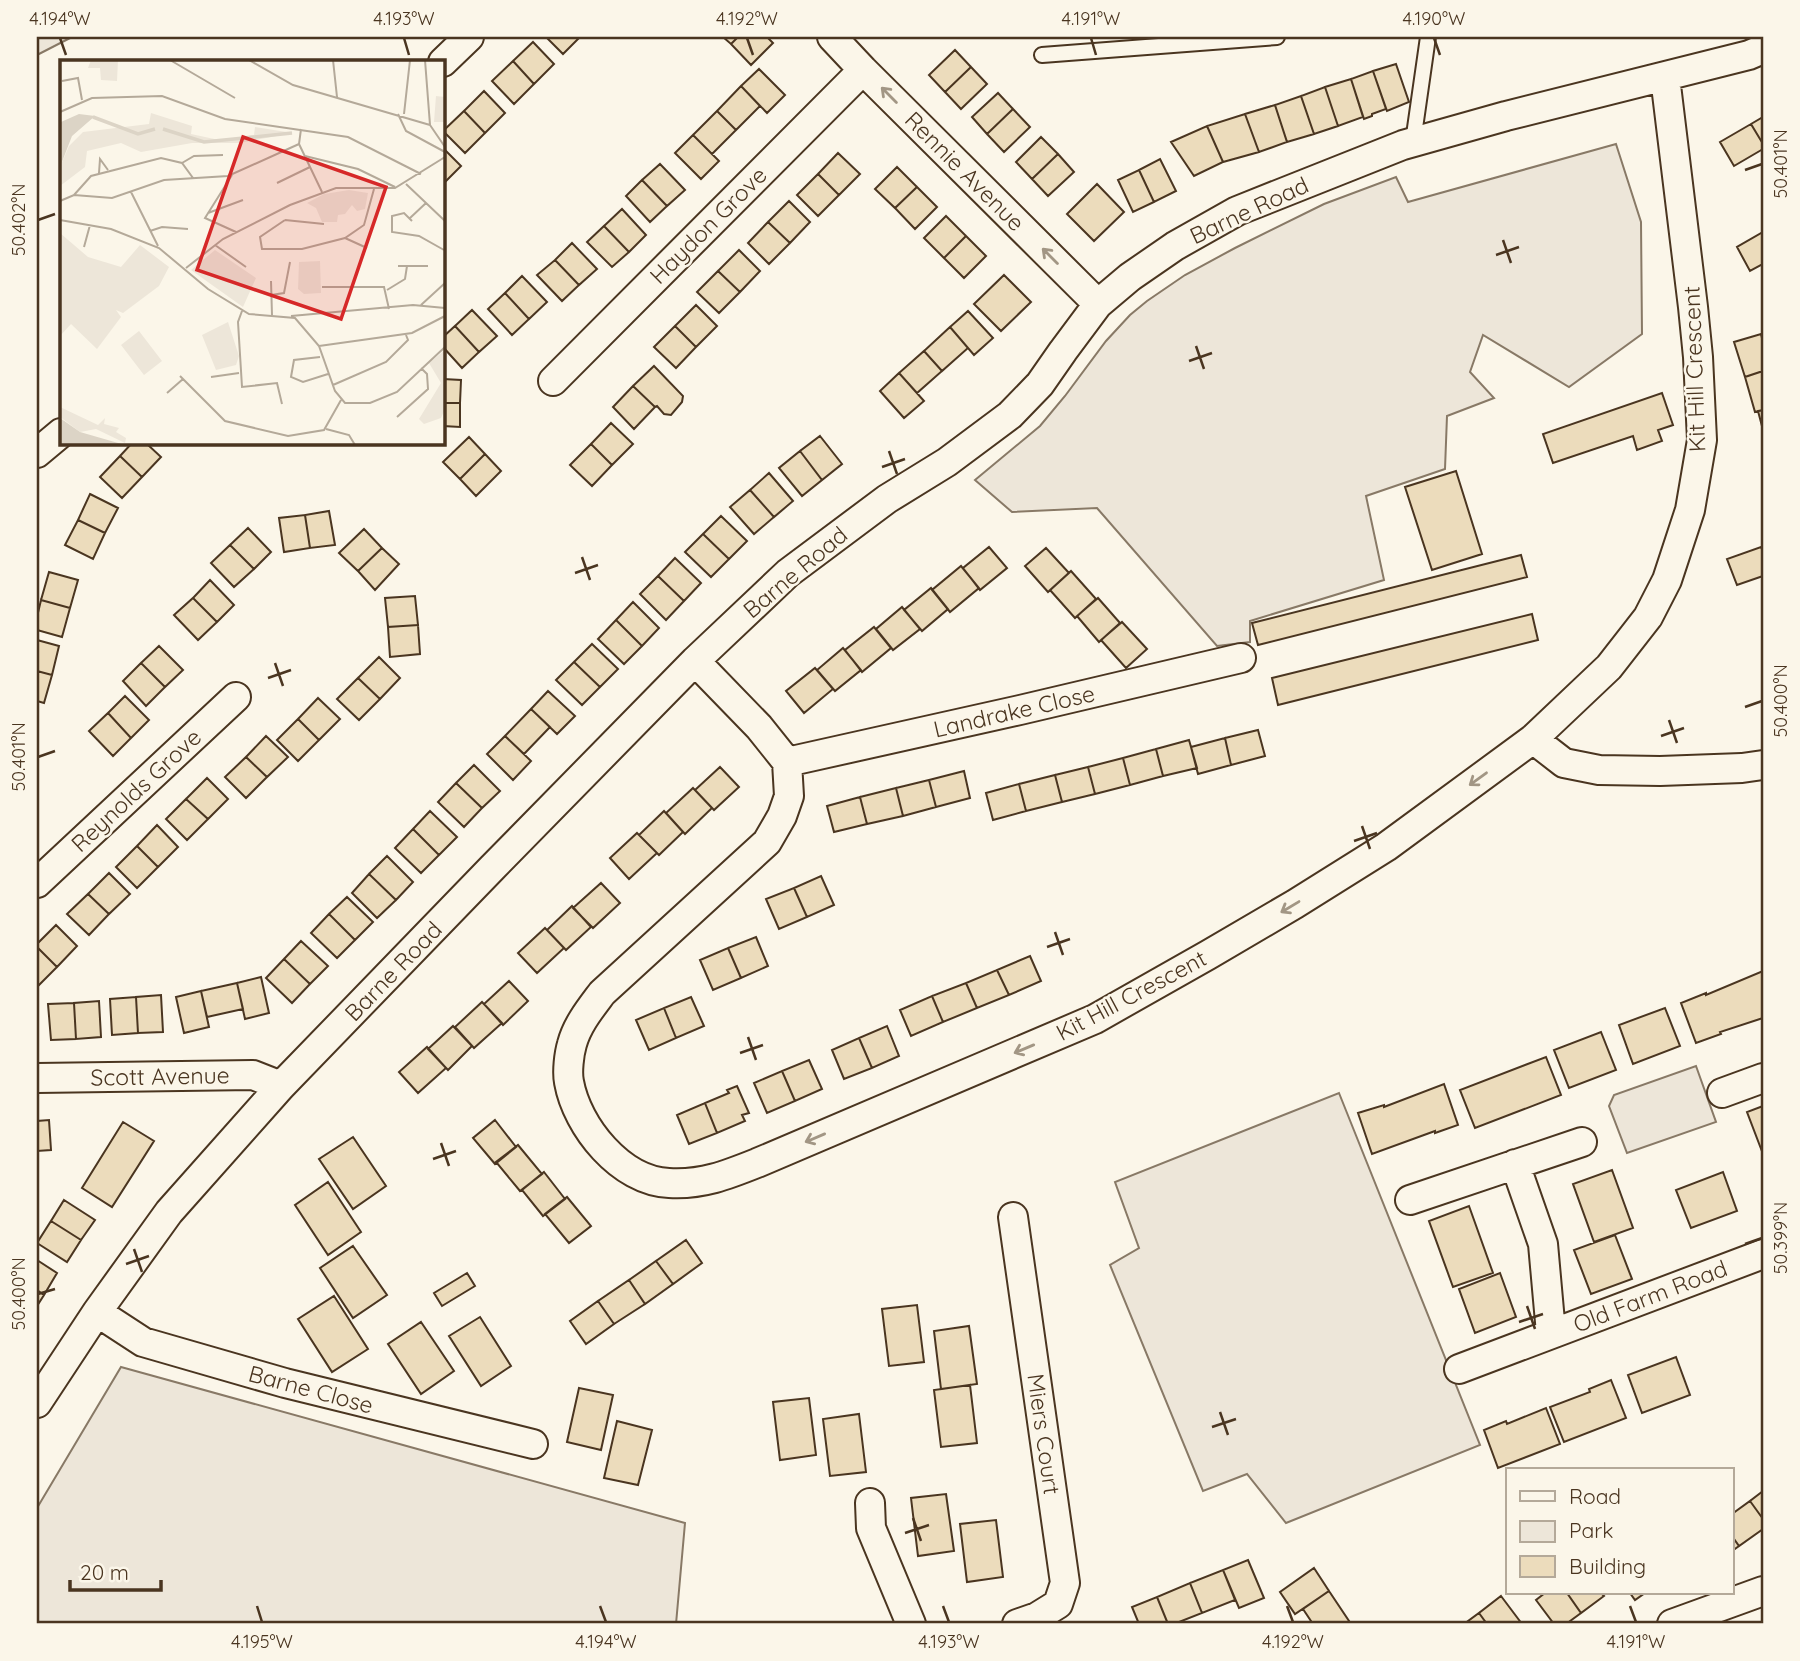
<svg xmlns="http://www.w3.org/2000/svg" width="1800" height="1661" font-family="Quicksand,sans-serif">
<rect width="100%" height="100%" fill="#fbf6e9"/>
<path fill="#ede6d9" stroke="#887966" stroke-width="2" d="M37,37h35l-35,18z
M1616,144l25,78 1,112 -73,53 -86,-52 -13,37 24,26 -47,18 -2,53 -79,27 18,84 -134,41v21l-33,4 -120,-138 -85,4 -37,-32 65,-54 25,-30 41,-55 24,-26 17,-14 38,-26 50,-27 89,-44 72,-27 12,25z
M1696,1066l20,56 -89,31 -18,-47 5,-11z
M1339,1093l141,352 -194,78 -39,-49 -44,17 -93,-226 29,-17 -24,-66z
M121,1367l564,156 -9,101h-639v-116z"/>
<path fill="#ecdcbc" stroke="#4a3520" stroke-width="2" d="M546,37h34l-17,17z
M723,37h15l-7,7z
M738,37h29l6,6 -22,22 -20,-21z
M533,42l21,22 -20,20 -21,-23z
M955,50l16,17 -26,25 -16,-17z
M513,61l21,23 -20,20 -22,-23z
M1396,64l13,38 -22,9 -14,-40z
M971,67l16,17 -26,25 -16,-17z
M759,69l26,26 -18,18 -26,-27z
M1373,71l13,38 -14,5v2l-8,3 -13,-40z
M1351,79l12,38 -25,9 -13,-39z
M741,86l19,20 -24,24 -19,-19z
M1325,87l13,39 -24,8 -13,-38z
M484,91l21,22 -20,20 -21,-22z
M998,93l15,16 -26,25 -15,-17z
M1301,96l13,38 -27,8 -12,-37z
M1275,105l12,37 -28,10 -14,-38z
M1013,109l17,18 -26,25 -17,-18z
M464,111l21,22 -20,20 -22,-22z
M717,111l19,19 -24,24 -19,-19z
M1245,114l14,38 -36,10 -16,-36z
M1763,117v27l-12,-20z
M1751,124l12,20v5l-29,17 -14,-24z
M1207,126l16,36 -29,14 -23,-34z
M693,135l26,26 -18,18 -26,-26z
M1041,137l17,17 -26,25 -16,-17z
M443,148l18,18 -18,18z
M838,153l22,21 -21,21 -21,-21z
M1058,154l16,18 -26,24 -16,-17z
M1160,159l16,32 -22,11 -15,-32z
M660,164l25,26 -18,16 -25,-26z
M897,167l20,20 -22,21 -20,-19z
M1139,170l15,32 -21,10 -15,-32z
M818,174l21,21 -21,21 -21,-21z
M642,180l25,26 -17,16 -24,-26z
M1097,184l27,28 -30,29 -27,-27z
M917,187l20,20 -22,22 -20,-21z
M789,201l21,21 -20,21 -22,-21z
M622,209l24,26 -17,17 -25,-26z
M946,216l20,20 -22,22 -20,-20z
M768,222l22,21 -21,21 -21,-21z
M604,226l25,26 -17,15 -25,-25z
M1763,232v32l-13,7 -13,-24z
M966,236l20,20 -22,22 -20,-20z
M572,243l25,26 -18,16 -24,-25z
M739,250l21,21 -20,21 -22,-21z
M555,260l24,25 -17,16 -25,-26z
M718,271l22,21 -21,21 -22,-21z
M1004,275l27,27 -30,29 -27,-27z
M522,276l25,26 -18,17 -24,-26z
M505,293l24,26 -17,16 -24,-26z
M696,305l21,21 -21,21 -21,-21z
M472,310l25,26 -18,16 -24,-26z
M968,311l25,27 -19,17 -24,-28z
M455,326l24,26 -17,16 -19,-21v-10z
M675,326l21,21 -20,21 -22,-21z
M950,327l18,21 -26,23 -18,-20z
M1761,334l2,8v29l-18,6 -11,-35z
M924,351l18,20 -25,22 -18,-20z
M654,366l29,30 -1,6 -11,13 -7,-1 -7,-8 -2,1 -22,-21z
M1763,371v39l-8,2 -10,-35z
M899,373l25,28 -20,17 -24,-27z
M443,379l18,1 -1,23h-17z
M633,386l22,21 -21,22 -21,-22z
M1662,393l11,32 -15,5 4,11 -25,9 -4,-14 -80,27 -10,-29z
M443,403h17v24l-17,-1z
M1763,410v20l-5,-19z
M611,423l22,21 -21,21 -21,-21z
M820,436l22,28 -20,16 -22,-29z
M469,437l16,17 -25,25 -17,-17z
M132,443h14l15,14 -19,20 -22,-21z
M591,444l21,21 -20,21 -22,-21z
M800,451l22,29 -20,16 -23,-28z
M485,454l16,17 -25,25 -16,-17z
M120,456l22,21 -20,21 -22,-21z
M1456,471l26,83 -50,16 -27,-83z
M769,473l24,28 -19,16 -24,-27z
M750,490l24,27 -20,17 -24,-27z
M90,494l28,14 -13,25 -27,-13z
M329,511l6,34 -25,3 -5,-33z
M305,515l5,33 -26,4 -5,-34z
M721,516l26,25 -18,18 -26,-25z
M78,520l27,13 -12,26 -28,-14z
M248,528l23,24 -17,17 -24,-24z
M364,529l18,19 -24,23 -19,-18z
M703,534l26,25 -18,18 -26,-25z
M230,545l24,24 -20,18 -23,-24z
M989,547l18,21 -27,22 -17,-22z
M1761,547l2,5v24l-26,9 -10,-26z
M382,548l17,16 -24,26 -17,-19z
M1046,548l23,25 -21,19 -23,-26z
M1521,555l6,22 -269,68 -6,-22z
M675,558l26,25 -17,18 -26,-25z
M961,566l18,22 -29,24 -18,-22z
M1071,571l25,28 -21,19 -25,-28z
M49,572l29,8 -8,28 -29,-8z
M658,576l26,25 -18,19 -26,-26z
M210,580l24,25 -17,17 -24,-24z
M931,588l17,21 -26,22 -18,-21z
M415,596l3,29 -30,2 -3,-29z
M193,598l24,24 -19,18 -24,-25z
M1098,598l22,25 -21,19 -22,-26z
M41,600l29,8 -8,29 -25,-7v-13z
M633,602l26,26 -17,18 -26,-26z
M902,607l18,22 -27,21 -17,-21z
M1532,614l6,26 -260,65 -6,-27z
M616,620l26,26 -18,18 -26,-25z
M1122,622l25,27 -21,19 -25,-28z
M418,625l2,29 -30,3 -2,-30z
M874,627l17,21 -29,24 -17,-22z
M37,640l22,6 -7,29 -15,-4z
M592,644l26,25 -18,18 -26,-25z
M159,646l24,24 -18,17 -24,-24z
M843,648l18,22 -26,21 -18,-21z
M379,657l21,21 -20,21 -22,-21z
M574,662l26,25 -18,18 -26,-25z
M141,663l24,24 -19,19 -23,-25z
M815,668l18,21 -29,24 -18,-22z
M37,671l15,4 -8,28 -7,-2z
M358,678l22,21 -21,21 -22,-21z
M548,691l27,25 -18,18 -26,-25z
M125,696l24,24 -18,18 -23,-25z
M318,698l22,21 -21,21 -21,-21z
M531,709l19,18 -26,27 -19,-18z
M108,713l23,25 -18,18 -24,-25z
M298,719l21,21 -21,21 -21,-21z
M1258,730l7,26 -34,9 -6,-27z
M266,736l22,21 -21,20 -21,-20z
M505,736l26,25 -18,19 -26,-26z
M1225,738l6,27 -33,9 -7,-27z
M1189,740l8,28 -34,8 -7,-27z
M1156,749l7,27 -33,9 -7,-27z
M246,757l21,20 -21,21 -21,-21z
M1123,758l7,27 -35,9 -7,-27z
M474,765l26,26 -18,17 -26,-25z
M720,767l19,20 -25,23 -19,-20z
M1088,767l7,27 -33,8 -7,-27z
M964,771l6,27 -34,9 -7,-27z
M1055,775l7,27 -36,9 -7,-27z
M207,778l21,21 -20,20 -22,-20z
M929,780l7,27 -33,9 -7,-28z
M456,783l26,25 -18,19 -26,-25z
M1019,784l7,27 -33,9 -7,-27z
M693,788l19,20 -27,26 -19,-21z
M896,788l7,28 -36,8 -7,-27z
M860,797l7,27 -33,8 -7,-26z
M186,799l22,20 -21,21 -21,-21z
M430,811l27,26 -18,18 -26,-26z
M664,811l19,21 -24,23 -20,-20z
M157,825l21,22 -20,20 -21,-21z
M413,829l26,26 -18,18 -26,-25z
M637,833l20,20 -28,26 -19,-21z
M137,846l21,21 -21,21 -21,-21z
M387,856l26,26 -17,18 -27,-26z
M109,873l21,21 -21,20 -21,-20z
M369,874l27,26 -19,18 -25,-25z
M821,876l13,29 -27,12 -13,-29z
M601,883l19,20 -27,25 -20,-20z
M794,888l13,29 -28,12 -13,-30z
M88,894l21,20 -20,21 -22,-21z
M347,897l26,25 -18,18 -26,-26z
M572,906l19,21 -25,23 -19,-20z
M329,914l26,26 -18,18 -26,-25z
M56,925l21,21 -20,21 -20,-20v-3z
M545,928l19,20 -27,25 -19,-20z
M756,937l12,29 -27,12 -13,-30z
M301,941l27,25 -18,18 -26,-25z
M37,947l20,20 -20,20z
M728,948l13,30 -28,12 -13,-30z
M1030,956l11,25 -32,14 -12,-25z
M284,959l26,25 -18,19 -26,-25z
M997,970l12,25 -32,13 -11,-25z
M1763,971v47l-43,14 1,2 -25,9 -15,-40 25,-10v2z
M261,977l8,36 -24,6 -8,-36z
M509,981l19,20 -25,24 -19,-21z
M237,983l6,26 -36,8 -6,-26z
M966,983l11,25 -34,14 -11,-26z
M201,991l8,36 -25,6 -8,-36z
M161,995l2,37 -25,1 -2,-36z
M932,996l11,26 -32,14 -11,-26z
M136,997l2,36 -26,2 -2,-36z
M691,997l13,29 -28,12 -12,-30z
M99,1001l2,36 -25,2 -2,-36z
M482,1002l20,21 -28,25 -19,-21z
M74,1003l2,36 -25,1 -3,-36z
M664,1008l12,30 -27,12 -13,-30z
M1665,1008l15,38 -47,18 -14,-39z
M453,1026l19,20 -24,24 -20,-21z
M887,1026l12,30 -27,12 -13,-30z
M1601,1032l15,38 -47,18 -15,-38z
M859,1038l13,30 -28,11 -12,-29z
M427,1047l19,21 -28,25 -19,-21z
M1546,1057l15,38 -86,33 -15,-38z
M809,1060l13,29 -27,12 -13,-30z
M782,1071l13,30 -28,12 -13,-30z
M1444,1084l14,41 -23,8v-2l-63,23 -14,-41 26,-8v2z
M737,1086l12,27 -7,2 3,6 -28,12 -12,-30 24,-10 -2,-3z
M705,1103l12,30 -28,11 -12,-29z
M1763,1106v48l-16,-42z
M49,1120l2,30 -14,1v-30z
M495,1120l21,27 -21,17 -22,-26z
M123,1122l31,19 -42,66 -30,-19z
M353,1137l33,49 -33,23 -34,-50z
M518,1145l24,29 -22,17 -24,-29z
M1612,1170l21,58 -39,14 -21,-58z
M544,1172l21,27 -22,17 -21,-26z
M1723,1172l14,39 -46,17 -15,-38z
M328,1182l33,50 -33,23 -33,-50z
M567,1197l24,29 -22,17 -24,-29z
M64,1200l31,20 -14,20 -30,-19z
M1469,1206l24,67 -40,14 -24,-66z
M51,1221l30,19 -14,22 -30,-19z
M1615,1235l17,44 -41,15 -17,-44z
M686,1240l16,23 -29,21 -17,-23z
M353,1246l34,49 -34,23 -33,-50z
M37,1260l20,13 -13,22 -7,-5z
M656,1261l17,23 -28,20 -16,-24z
M467,1273l8,13 -33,20 -8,-13z
M1500,1273l16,44 -41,16 -16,-44z
M629,1280l16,24 -31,20 -16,-23z
M37,1290l7,5 -7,11z
M334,1296l34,53 -36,23 -34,-53z
M598,1301l16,23 -28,20 -16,-23z
M917,1305l7,57 -35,4 -7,-57z
M480,1317l31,49 -30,20 -32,-50z
M421,1322l33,49 -33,23 -33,-50z
M969,1326l8,58 -36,5 -7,-58z
M1676,1357l14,38 -48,18 -14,-38z
M1611,1380l15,38 -62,24 -14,-35 40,-15 -1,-3z
M970,1385l7,58 -36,4 -7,-57z
M579,1388l34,7 -12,55 -34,-8z
M809,1398l7,57 -36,5 -7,-58z
M1546,1408l14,36 -62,24 -14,-38 22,-9 1,3z
M859,1414l7,58 -36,4 -7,-57z
M617,1421l35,9 -14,55 -34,-7z
M1763,1491v28l-13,-18z
M946,1494l8,57 -36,5 -7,-58z
M1750,1501l13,18v10l-24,17 -7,-10v-22z
M996,1520l7,57 -36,5 -7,-58z
M1732,1536l7,10 -7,5z
M1248,1560l16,38 -25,10 -16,-38z
M1314,1568l15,23 -34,23 -15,-22z
M1223,1570l12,30 -33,13 -12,-30z
M1190,1583l12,30 -28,11h-6l-11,-27z
M1329,1591l20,30 -5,3h-31l-10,-15z
M1545,1593h22l14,20 -15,11h-12l-18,-24z
M1567,1593h34l3,3 -23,17z
M1630,1593h15l-10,7z
M1501,1596l21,28h-35l-8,-11z
M1157,1597l11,27h-29l-7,-17z
M1479,1613l8,11h-23z"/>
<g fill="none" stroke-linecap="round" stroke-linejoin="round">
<g stroke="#4a3520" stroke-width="18">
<path id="lane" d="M1042,55l235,-18
M1413,142l15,-105"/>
</g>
<g stroke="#4a3520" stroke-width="32">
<path id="street" d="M832,37l31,33 235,234
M443,62l26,-25
M553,381l310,-311
M37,453l24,-20
M695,661l64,66 28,35 2,34 -7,20 -15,26 -165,151c-12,16 -25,32 -30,51 -3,10 -5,28 -3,38 8,45 52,99 100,101 33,2 58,-8 88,-20l338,-144 113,-64 87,-51 91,-57 147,-108 76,-72 39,-50 19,-37 23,-70 12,-70 -4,-83 -5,-50 -28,-230
M1533,739l31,24 35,7 61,1 82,-3 21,-3
M787,762l233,-52 221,-52
M37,883l199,-186
M37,1078l216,-3 28,11
M1722,1093l41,-15
M1515,1164l28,80 8,89
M1410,1200l172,-58
M1013,1217l52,366 -7,21 -21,13 -20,7
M97,1312l46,30 142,41 248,61
M1459,1369l304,-115
M37,1403l60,-91 72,-100 112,-126 211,-218 203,-207 93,-88 99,-74 60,-37 63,-47 30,-31 23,-33 35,-47 32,-27 45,-31 62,-35 166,-66 103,-29 243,-61 14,-6
M870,1503l1,25 40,96
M1672,1624l91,-33"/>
</g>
<use href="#lane" stroke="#fbf6e9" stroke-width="14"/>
<use href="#street" stroke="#fbf6e9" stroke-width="28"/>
</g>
<defs><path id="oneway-shaft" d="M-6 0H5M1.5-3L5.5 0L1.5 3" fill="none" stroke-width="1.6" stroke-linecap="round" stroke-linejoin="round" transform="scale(1.75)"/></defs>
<g stroke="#a29684">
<use href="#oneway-shaft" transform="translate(889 95) rotate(-135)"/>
<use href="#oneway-shaft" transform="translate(1050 256) rotate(-135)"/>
<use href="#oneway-shaft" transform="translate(1478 779) rotate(144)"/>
<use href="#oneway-shaft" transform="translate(1290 907) rotate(149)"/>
<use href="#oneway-shaft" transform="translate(1024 1049) rotate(157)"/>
<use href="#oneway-shaft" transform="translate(815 1138) rotate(157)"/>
</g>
<path fill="none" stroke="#4a3520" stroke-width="2.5" d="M60,38l6,17M404,38l5,17M747,38l6,17M1091,38l5,17M1434,38l6,17M1745,170l17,-6M38,220l17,-6M1503,240l8,23M1496,255l23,-8M1196,346l8,23M1189,361l23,-8M889,451l8,23M882,467l23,-8M582,557l8,23M575,573l23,-8M275,663l8,23M268,678l23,-8M1745,707l17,-6M1669,720l8,23M1661,736l23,-8M38,757l17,-6M1362,826l8,23M1354,841l23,-8M1055,932l8,23M1047,947l23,-8M748,1037l8,23M740,1053l23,-8M441,1143l8,23M433,1159l23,-8M1745,1244l17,-6M134,1249l8,23M126,1264l23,-8M38,1294l17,-5M1527,1306l8,23M1519,1322l24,-8M1220,1412l8,23M1212,1427l24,-8M913,1518l8,23M905,1533l24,-8M257,1606l5,16M600,1606l6,16M943,1606l6,16M1287,1606l6,16M1630,1606l6,16"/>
<g text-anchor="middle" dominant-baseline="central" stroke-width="5" stroke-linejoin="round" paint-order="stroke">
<g font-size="23" fill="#4a3520" stroke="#fbf6e9">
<text transform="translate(965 171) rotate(45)">Rennie Avenue</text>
<text transform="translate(1249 210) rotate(-25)">Barne Road</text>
<text transform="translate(708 225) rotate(-45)">Haydon Grove</text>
<text transform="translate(1694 369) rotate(-92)">Kit Hill Crescent</text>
<text transform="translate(795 572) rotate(-40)">Barne Road</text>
<text transform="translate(1014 711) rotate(-13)">Landrake Close</text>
<text transform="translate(136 790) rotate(-43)">Reynolds Grove</text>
<text transform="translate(393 971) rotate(-46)">Barne Road</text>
<text transform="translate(1131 995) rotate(-28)">Kit Hill Crescent</text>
<text transform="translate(160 1076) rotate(-1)">Scott Avenue</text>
<text transform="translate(1650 1296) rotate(-21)">Old Farm Road</text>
<text transform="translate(311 1389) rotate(15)">Barne Close</text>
<text transform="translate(1044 1434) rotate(82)">Miers Court</text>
</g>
</g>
<g transform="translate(60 60)">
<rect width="385" height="385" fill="#fbf6e9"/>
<path d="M31,0h27l-1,21 -16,-1 -1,-12h-12zM376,36l9,1v25h-11zM91,53l41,13 -1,8 28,6 35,-5 1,-8 38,6 -53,10h-48l-51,9 -20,-9 -34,8 -2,16 -25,19v-19l9,-21 14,-14 66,-8zM289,130l19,3 -3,16 -8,2 -5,-6 -7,9 -7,1 -1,7h-15l-6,-14 -9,-5 17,-9zM0,173l28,24 33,10 19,-22 29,22 -10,19 -36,27 -7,-3 5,7 -24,32 -26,-25 -11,12zM155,190l41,28 -13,29 -52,-37zM260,201l1,32 -17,1 -6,-5 1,-27zM168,262l11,34 -3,9 -20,5 -14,-35zM79,271l23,30 -18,14 -23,-30zM385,290v59l-4,9 -17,6 -5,-5 22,-36 -12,-20zM0,347l38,18 7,-7 -1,6 15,4 -3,4 10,6 -1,5 -29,-14 -16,3 -20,-15z" fill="#ede6d9"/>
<path d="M19,54l16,2 -23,20 -12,31 1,-45zM0,358l20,14 45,13h-65z" fill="#dcd4c6"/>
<path fill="none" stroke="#dcd4c6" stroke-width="3.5" d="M33,57l45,17 17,-5M103,69l41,13 88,-9"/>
<path fill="none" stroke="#b4a999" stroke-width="2" d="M110,0l65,38M189,0l44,25 137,40M273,0l4,37M365,0l5,65 15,22M2,21l16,-3 4,22M0,52l32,-14 70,-2 63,23 123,18 73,37M338,54l8,17 39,21M344,54l6,-54M241,69l-2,15 23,48M245,96l53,13 37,18M122,103l12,-7 29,-1M39,113l1,-14 8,11M172,115l-27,43 31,14M217,123l33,-16M346,124l39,37M71,132l27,54M14,135l17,-19 70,-18 21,5 11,15M0,141l14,-6 38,3 52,-18 64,-4 71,-32M148,153l35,-13M350,158l16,-15M0,160l51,9 48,19 49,41 41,25 46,4 24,28 16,45 10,12h25l27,-11 48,-45M225,160l-25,17 2,12h40l43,-11 19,-13 10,-36M225,160l39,4M352,161l-8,-8 -12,3v16l27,4 25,14M90,171l12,-4 26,2M285,178l22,10M155,185l31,22M24,187l6,-22M338,206h30M126,208l37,-29 67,-34 46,-17h59l50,-31M211,221l1,34M262,227h62l5,22M327,230l18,-11 2,-13M211,235l13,-2 6,-31M361,245l24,-22M182,251l-4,11 4,65 35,-4 5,21M231,256l122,-11 32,3M259,286l93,-13 33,-17M260,297l-26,3 -3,17 12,5 25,-8M120,316l45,45 63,15 36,-6 17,-30M151,317l28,-4M273,325l53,-23 22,-22 -2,-5M107,333l16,-14M337,357l31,-28 -1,-15 -6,-6M266,369l23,6 6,10"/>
<path fill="#d62828" fill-opacity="0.15" stroke="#d62828" stroke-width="3.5" d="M183,77l143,50 -45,132 -144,-49z"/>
<rect width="385" height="385" fill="none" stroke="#4a3520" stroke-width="3.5"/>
</g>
<rect width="1800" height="1661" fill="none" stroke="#fbf6e9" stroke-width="77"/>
<rect x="1506" y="1468" width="228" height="126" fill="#fbf6e9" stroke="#b4a999" stroke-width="2"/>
<rect x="1520" y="1491" width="35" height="10" fill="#fbf6e9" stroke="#b4a999" stroke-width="2"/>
<text x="1569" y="1504" font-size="21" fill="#4a3520">Road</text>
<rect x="1520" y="1521" width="35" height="21" fill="#ede6d9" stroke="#b4a999" stroke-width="2"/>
<text x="1569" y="1538" font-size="21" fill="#4a3520">Park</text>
<rect x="1520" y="1556" width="35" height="21" fill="#ecdcbc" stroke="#b4a999" stroke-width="2"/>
<text x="1569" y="1574" font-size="21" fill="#4a3520">Building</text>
<path d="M70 1580v10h91v-10" fill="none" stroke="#4a3520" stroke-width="3.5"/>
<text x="80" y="1580" font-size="21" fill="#4a3520" stroke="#fbf6e9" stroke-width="5" paint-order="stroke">20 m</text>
<rect x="38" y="38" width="1724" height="1584" fill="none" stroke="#4a3520" stroke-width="2.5"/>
<g font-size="18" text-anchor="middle" fill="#4a3520">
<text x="60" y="25">4.194°W</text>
<text x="404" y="25">4.193°W</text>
<text x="747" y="25">4.192°W</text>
<text x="1091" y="25">4.191°W</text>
<text x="1434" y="25">4.190°W</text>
<text transform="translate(1781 164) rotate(-90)" y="6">50.401°N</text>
<text transform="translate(19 220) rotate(-90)" y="6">50.402°N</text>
<text transform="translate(1781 701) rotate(-90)" y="6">50.400°N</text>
<text transform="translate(19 757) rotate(-90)" y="6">50.401°N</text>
<text transform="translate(1781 1238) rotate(-90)" y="6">50.399°N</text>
<text transform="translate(19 1294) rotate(-90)" y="6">50.400°N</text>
<text x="262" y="1648">4.195°W</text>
<text x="606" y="1648">4.194°W</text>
<text x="949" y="1648">4.193°W</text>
<text x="1293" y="1648">4.192°W</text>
<text x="1636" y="1648">4.191°W</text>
</g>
</svg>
